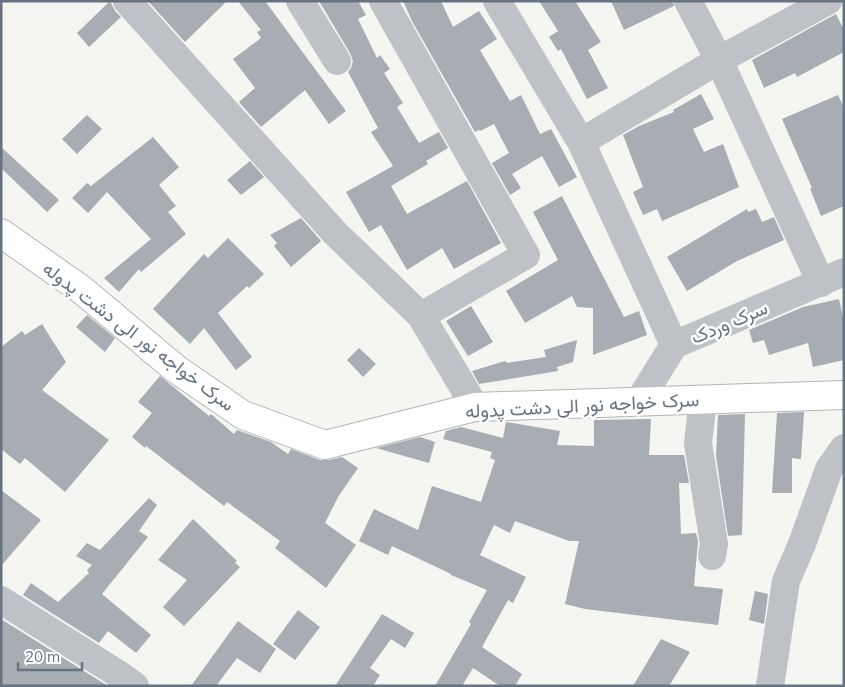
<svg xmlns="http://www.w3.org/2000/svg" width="845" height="687" font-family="Mulish,Vazirmatn,sans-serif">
<rect width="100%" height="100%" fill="#f5f5f1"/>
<path fill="#a7adb3" d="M110,1l5,10 6,6 -32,30 -12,-14z
M148,1h79l-42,41z
M238,1h27l81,110 -17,13 -24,-34 -44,37 -22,-25 16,-14 -22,-29 28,-21 -4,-6 4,-2z
M319,1h39l8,14 -8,4 19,39 3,-3 10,14 -6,4 19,30 -6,4 22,36 20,-11 9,16 -22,13 2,3 -37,22 16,28 60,-33 34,62 -47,26 -12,-21 -35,22 -26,-45 -12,7 -23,-40 47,-26 -22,-34 7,-4 -30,-56 3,-4 2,-7 -3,-8z
M403,1h38l12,26 26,-16 18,28 -17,11 30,51 11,-6 19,39 11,-5 26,48 -18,10 -17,-31 -30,18 9,14 -11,7 -18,-32 17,-10 -15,-29 -14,7 -1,-1 -4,2 -63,-111z
M539,1h36l26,41 -13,8 20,38 -21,11 -26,-50 -3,2 -9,-14 9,-6z
M611,1h62l1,5 -50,24z
M836,14l8,16v22l-47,25 -2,-4 -31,15 -12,-28z
M701,94l13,25 -21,10 11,23 19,-8 16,43 -77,34 -5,-12 -14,6 -10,-23 10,-5 -20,-52 16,-9 35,-14 -1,-2z
M838,95l6,13v98l-23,10 -11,-27 2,-1 -30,-69z
M87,115l15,14 -25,25 -15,-15z
M153,137l26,30 -20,18 17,21 -8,6 18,22 -45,38 -2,-3 -20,23 -15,-14 47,-39 -44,-47 -19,21 -16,-15 15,-15 4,3z
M1,147l58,53 -12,12 -46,-44z
M250,161l14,16 -23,18 -14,-15z
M562,196l62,121 15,-6 8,24 -54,20v-47l-16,-1 -5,-11 -47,27 -19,-32 52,-31 -25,-48z
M747,209l1,3 8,-3 6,13 12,-5 10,23 -47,21 -50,30 -20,-34z
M301,218l20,23 -30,26 -17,-21 3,-3 -7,-8z
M228,238l36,36 -15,14 -2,-2 -29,27 34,44 -16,13 -32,-42 -14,16 -37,-35 51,-55 4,4z
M839,299l5,23v38l-31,7 -5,-24 -39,12 -5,-15 -11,3 -4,-13 54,-23z
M471,306l22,36 -25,14 -22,-35z
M87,315l28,23 -10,14 -29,-25z
M42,324l24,38 -24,28 67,50 -44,52 -40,-34 -5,6 -19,-15v-102l21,-16 3,4z
M577,340l-4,22 -16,5 1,4 -79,13 -7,-13 33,-10 2,2 39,-6 -2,-7z
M359,348l17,16 -13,13 -16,-17z
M160,376l49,40 2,-2 23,20 3,-4 34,12 17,12 3,-5 29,11h9l13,-3 16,11 -20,29 -13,26 31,22 -30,43 -51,-40 5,-7 -53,-39 -3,4 -78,-60 -1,2 -13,-11 20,-24 -14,-11z
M804,412l-3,47 -9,-1v35h-20l5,-80z
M745,414l-3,121 -14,1 -12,-80 2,-41z
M651,419l-2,36h35l5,28h-10l2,51 15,-1 2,8 -4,45 29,3 -5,36 -133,-16 -20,-5 14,-63h-10l-54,-20 -5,12 -16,-8 -14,30 46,22 -13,26 -5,-3 -26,47 40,27 -7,12h-15l-27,-18 -11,18h-27l36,-62 -2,-2 18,-32 -36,-15v-1l-59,-28 -4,9 -29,-14 15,-32 44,21 14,-44 49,16 14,-42 -5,-2 2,-6 -49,-13 3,-8 15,-4 42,11 3,-16 54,9 -3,14 37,1v-26z
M420,437l15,5 -6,21 -53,-15z
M1,490l40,30 -40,46z
M149,498l8,7 -18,26 9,6 -46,57 49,41 -15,18 -28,-22 -9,12 -76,-48 8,-12 27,19 31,-29 -2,-3 5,-5 -16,-9 11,-13 13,7z
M193,519l44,42 -2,2 5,4 -56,59 -21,-19 24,-27 -29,-20z
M755,591l13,3 -4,30 -15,-4z
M298,610l22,17 -25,33 -22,-16z
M382,614l32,19 -9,15 -14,-9 -21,29 10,7 -7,11h-38z
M1,619l107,67h-107z
M238,621l38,28 -16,24 -23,-15 -21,28h-25z
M661,639l29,13 -21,34h-36z"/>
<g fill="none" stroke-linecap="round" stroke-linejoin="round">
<g stroke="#b2b5b9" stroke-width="30">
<path id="major" d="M1,233l81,57 94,79 67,46 82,30 150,-38 369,-12"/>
</g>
<path stroke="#bec1c5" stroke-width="28" d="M127,1l208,232 86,83 54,91
M300,1l37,60
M383,1l143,254 -105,61
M497,1l84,141 93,203
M688,1l31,59 102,223
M581,142l138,-82 109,-59
M703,400l-5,43 16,101 -2,12
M639,401l35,-56 170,-73
M1,600l119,75 15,11
M770,686l16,-105 16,-37 27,-75 15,-21"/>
<use href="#major" stroke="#fff" stroke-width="28"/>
</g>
<g text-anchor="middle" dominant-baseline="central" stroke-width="5" stroke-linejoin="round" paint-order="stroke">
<g font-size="19" fill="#667381" stroke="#fff">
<text transform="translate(729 322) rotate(-23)">سرک وردک</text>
<text transform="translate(139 336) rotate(37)">سرک خواجه نور الی دشت پدوله</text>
<text transform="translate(582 405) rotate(-3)">سرک خواجه نور الی دشت پدوله</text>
</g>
</g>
<rect width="845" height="687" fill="none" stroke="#667381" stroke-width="5"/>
<path d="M18 662v8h64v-8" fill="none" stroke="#667381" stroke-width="2.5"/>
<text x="25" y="662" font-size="15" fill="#667381" stroke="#ffffff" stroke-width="4" paint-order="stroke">20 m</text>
</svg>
